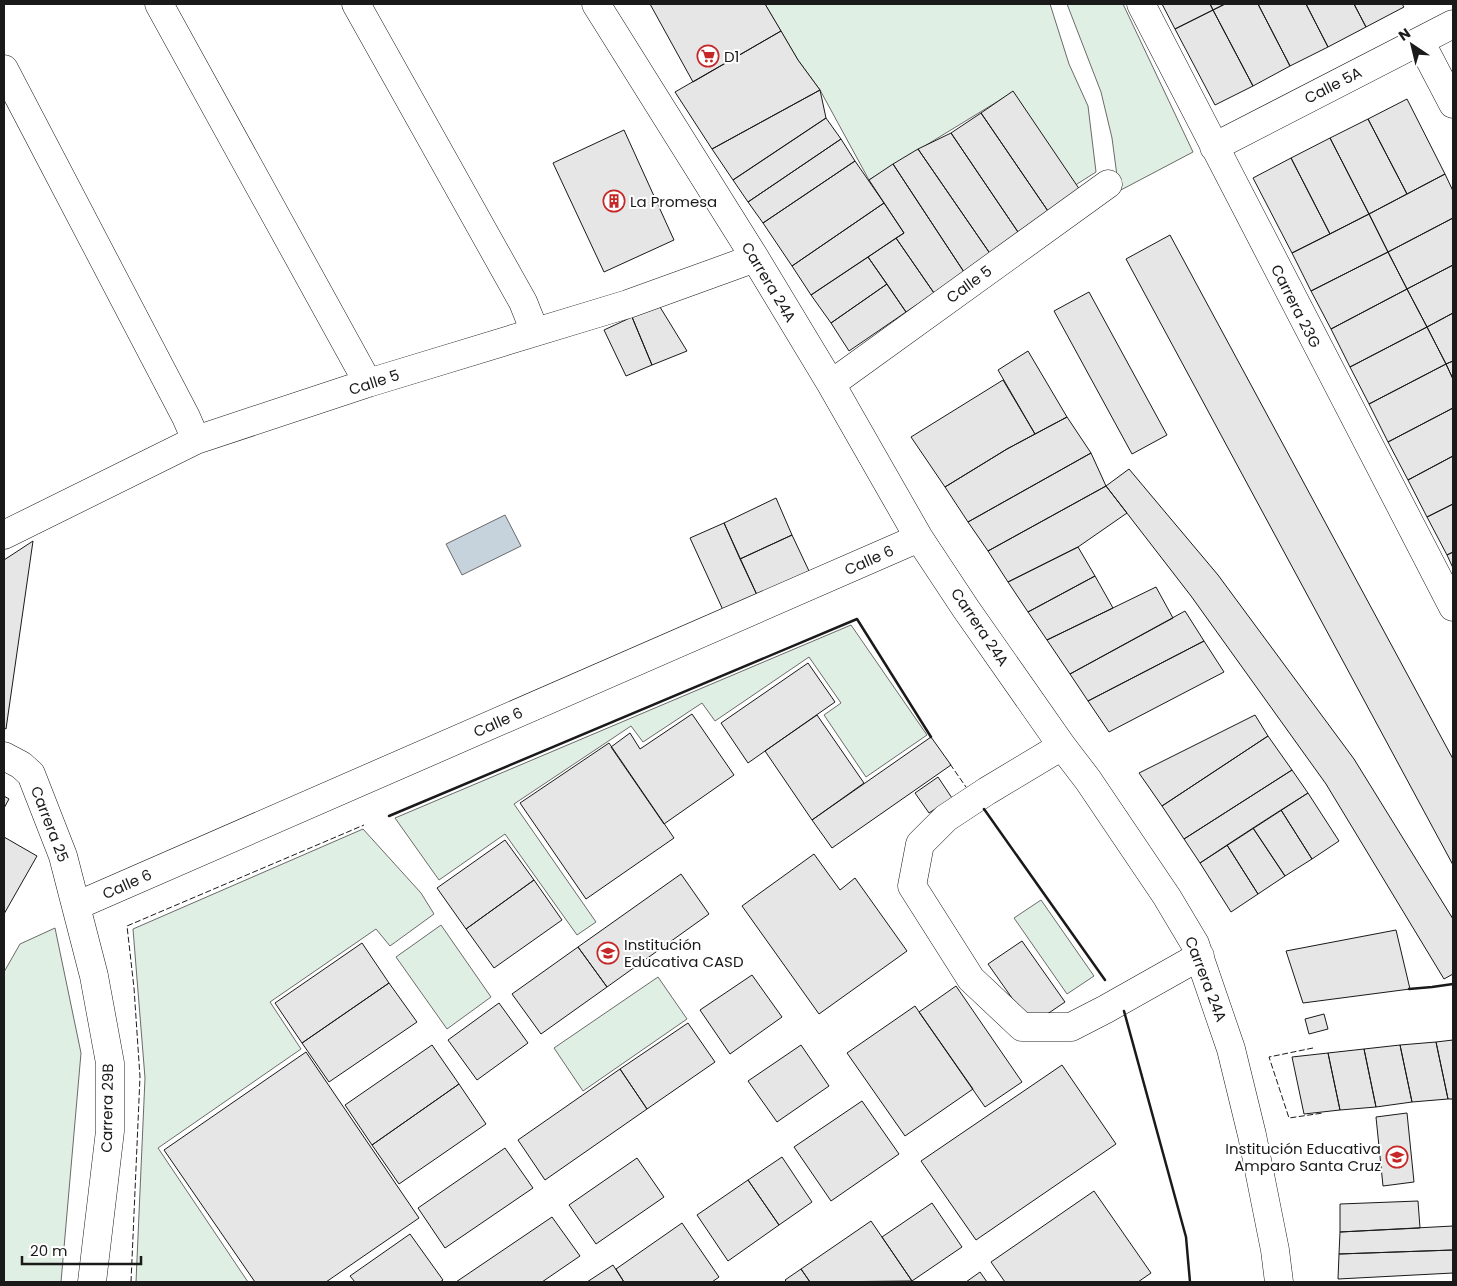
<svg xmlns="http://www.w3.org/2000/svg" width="1457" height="1286" font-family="Poppins,sans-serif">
<rect width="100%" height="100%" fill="#fff"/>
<path fill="#e0efe3" stroke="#6a6a6a" d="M765,4h285l19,60 19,42 8,66 -52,33 -31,-113 -144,88 -49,-90 -22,-30z
M1067,4h56l70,148 -74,39 -7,-53 -11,-46z
M851,625l76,110 -61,42 -42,-62 17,-12 -32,-46 -94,64 -13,-18 -59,39 -12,-16 -117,78 82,118 -19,13 -72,-101 -66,46 -44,-62z
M363,829l58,64 13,21 -44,32 -14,-17 -106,73 31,47 -143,99 90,134h-112l9,-204 -12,-149z
M1041,900l53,76 -27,18 -53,-76z
M441,925l50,72 -44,32 -51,-72z
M55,928l26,125 -20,229h-57v-310l16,-28z
M658,977l29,42 -104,72 -29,-43z"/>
<path fill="#c6d2dc" stroke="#6a6a6a" d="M505,515l16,31 -59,29 -16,-31z"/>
<path fill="#e6e6e6" stroke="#1a1a1a" d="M650,4h115l16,27 -88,51z
M1162,4h48l3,6 -38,19z
M1210,4h15l-12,6z
M1225,4h33l32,62 -37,20 -40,-76z
M1258,4h48l22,43 -38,19z
M1306,4h48l12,23 -38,20z
M1354,4h48l2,3 -38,20z
M1213,10l40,76 -38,19 -40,-76z
M781,31l17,29 22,30 -108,59 -37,-57z
M820,90l6,28 -93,62 -21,-31z
M1013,91l69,102 -32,21 -69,-101z
M1407,99l38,75 -38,20 -39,-75z
M981,113l69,101 -30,21 -69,-102z
M826,118l15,21 -93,63 -15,-22z
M1368,119l39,75 -38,20 -39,-76z
M624,130l50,110 -70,32 -51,-109z
M951,133l69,102 -29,20 -73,-106z
M1330,138l39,76 -39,20 -39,-76z
M841,139l14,22 -92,62 -15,-21z
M918,149l73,106 -27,17 -71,-108z
M1291,158l39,76 -38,19 -39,-75z
M855,161l29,42 -92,63 -29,-43z
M893,164l71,108 -30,21 -38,-55 8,-5 -35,-53z
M1445,174l8,17v27l-65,34 -19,-38z
M884,203l20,30 -93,62 -19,-29z
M1369,214l19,38 -77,39 -19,-38z
M1453,218v47l-46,24 -19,-37z
M1170,235l283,524v106l-327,-606z
M896,238l38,55 -28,19 -38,-55z
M1388,252l19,37 -76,40 -20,-38z
M868,257l19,27 -56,39 -20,-28z
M1453,265v48l-26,14 -20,-38z
M887,284l19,28 -57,39 -18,-28z
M1407,289l20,38 -77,40 -19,-38z
M1089,292l78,143 -35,19 -78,-143z
M660,307l27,44 -35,14 -20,-48z
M1453,313v48l-7,3 -19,-37z
M632,317l20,48 -26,11 -22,-46z
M1427,327l19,37 -77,40 -19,-37z
M1028,351l39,66 -32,17 -37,-64z
M1453,361v18l-7,-15z
M1446,364l7,15v29l-65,34 -19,-38z
M1003,380l32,54 -28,15 -62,38 -34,-50z
M1453,408v48l-45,24 -20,-38z
M1067,417l24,36 -123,69 -23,-35 62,-38z
M1091,453l15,33 -118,65 -20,-29z
M1453,456v48l-26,13 -19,-37z
M1129,469l89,106 136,184 99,160v55l-9,5 -118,-195 -135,-188 -85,-110z
M1106,486l21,27 -49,34 -70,35 -20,-31z
M776,498l16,37 -52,24 -16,-36z
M1453,504v48l-6,3 -20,-38z
M724,523l33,72 -34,15 -33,-72z
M792,535l17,36 -52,24 -17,-36z
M33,541l-27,188 -2,-1v-168z
M1078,547l17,29 -67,36 -20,-30z
M1453,552v16l-6,-13z
M1095,576l18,32 -66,32 -19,-28z
M1156,587l17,31 -103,56 -23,-34z
M1185,611l19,30 -116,60 -18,-27z
M1204,641l20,31 -115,60 -21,-31z
M808,663l27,39 -87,61 -27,-40z
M692,714l42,61 -70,49 -53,-77 19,-14 10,16z
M817,715l47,68 -52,37 -47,-69z
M1255,715l13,21 -106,70 -23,-33z
M1268,736l24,34 -108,69 -22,-33z
M931,737l20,28 -119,83 -20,-28z
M609,743l65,95 -88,61 -66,-96z
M1292,770l16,23 -108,70 -16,-24z
M938,777l14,21 -23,15 -14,-20z
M1308,793l31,48 -27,18 -31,-49z
M4,796l5,3 -5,9z
M1281,810l31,49 -27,17 -32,-48z
M1253,828l32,48 -27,18 -31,-49z
M4,837l33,19 -33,58z
M505,840l29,40 -68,49 -29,-41z
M1227,845l31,49 -27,18 -31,-49z
M814,854l26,36 15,-12 52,73 -88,63 -77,-108z
M681,874l28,40 -102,73 -29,-40z
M534,880l28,40 -68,48 -28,-39z
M1396,930l14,59 -107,14 -17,-52z
M1022,941l43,61 -34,23 -43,-61z
M362,943l27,40 -87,60 -27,-40z
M578,947l29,40 -66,47 -29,-40z
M752,975l30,42 -52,37 -30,-44z
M389,983l28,39 -88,60 -27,-39z
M956,986l66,96 -37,25 -66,-95z
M499,1003l29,40 -51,37 -29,-40z
M915,1006l58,83 -68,47 -58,-83z
M1324,1014l4,15 -19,5 -4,-15z
M688,1023l27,39 -68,47 -27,-40z
M1453,1040v59h-5l-12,-57z
M1436,1042l12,57 -36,3 -12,-57z
M432,1045l27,39 -87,61 -27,-40z
M801,1045l28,41 -52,36 -29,-41z
M1400,1045l12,57 -36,5 -12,-58z
M1364,1049l12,58 -36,3 -12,-57z
M306,1052l113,166 -93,64h-71l-91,-132z
M1328,1053l12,57 -36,4 -12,-57z
M1062,1065l54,79 -140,96 -55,-79z
M620,1069l27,40 -102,71 -27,-40z
M459,1084l27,40 -87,60 -27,-39z
M862,1101l37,53 -68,47 -37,-54z
M1407,1113l7,69 -31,4 -7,-69z
M505,1148l28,40 -88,60 -27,-40z
M782,1157l30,45 -33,23 -31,-45z
M637,1158l27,39 -68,47 -27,-39z
M748,1180l31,45 -51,36 -31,-46z
M1094,1191l57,82 -13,9h-133l-14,-20z
M1418,1201l2,27 -80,4v-28z
M932,1203l30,44 -50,34 -30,-44z
M552,1217l28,39 -38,26h-86z
M871,1221l41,60 -102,1 -9,-13z
M682,1223l37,54 -7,5h-88l-8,-13z
M1453,1226v24l-114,4 1,-22z
M410,1234l33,46 -3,2h-85l-5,-6z
M1453,1250v23l-115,6 1,-25z
M613,1265l11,17h-37z
M801,1269l9,13h-23l-2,-2z
M980,1272l7,10h-21z"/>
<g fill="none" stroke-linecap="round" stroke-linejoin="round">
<g stroke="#1a1a1a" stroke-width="29">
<path id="minor" d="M159,4l209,379
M356,4l167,298 12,30
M596,4l159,254 76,126 88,154 47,71 96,137 26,34 79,117 28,47 36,105 21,86 23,115 4,32
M1141,4l312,603
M1420,41l33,63
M4,69l182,348 10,23
M1214,147l239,-123
M831,384l277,-200
M4,535l192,-95 172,-57 260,-79 127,-46
M1062,746l-75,45 -41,27 -26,26 -8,42 59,93 51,48h49l35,-18 94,-53
M4,756l17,9 10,9 32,82 31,120 16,87v68l-18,151
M76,906l843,-368"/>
</g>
<use href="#minor" stroke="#fff" stroke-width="28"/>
<path stroke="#1a1a1a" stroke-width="1" stroke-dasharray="6 2.5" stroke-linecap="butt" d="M950,764l16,23
M1313,1048l-44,9 20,61 34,-5
M131,1282l9,-205 -6,-89 -7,-62 237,-101"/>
<path stroke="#1a1a1a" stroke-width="2.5" d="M984,809l121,171
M389,816l468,-197 74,118
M1409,989l23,-2 21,-3
M1124,1011l62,226 4,45"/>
</g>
<defs>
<g id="supermarket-ring" transform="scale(1.125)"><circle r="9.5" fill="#fff" stroke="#c62828" stroke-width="1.5"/><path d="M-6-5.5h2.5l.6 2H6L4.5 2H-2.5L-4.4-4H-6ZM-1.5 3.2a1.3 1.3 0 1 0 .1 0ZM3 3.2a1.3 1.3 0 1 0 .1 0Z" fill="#c62828"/></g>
<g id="building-ring" transform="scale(1.125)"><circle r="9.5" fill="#fff" stroke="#c62828" stroke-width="1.5"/><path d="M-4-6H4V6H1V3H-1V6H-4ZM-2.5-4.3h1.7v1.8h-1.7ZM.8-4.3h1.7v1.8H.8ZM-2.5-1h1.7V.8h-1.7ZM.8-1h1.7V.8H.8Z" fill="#c62828"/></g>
<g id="university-ring" transform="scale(1.125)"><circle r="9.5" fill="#fff" stroke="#c62828" stroke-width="1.5"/><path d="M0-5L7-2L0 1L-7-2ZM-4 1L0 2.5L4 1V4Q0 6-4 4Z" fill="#c62828"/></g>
<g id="school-ring" transform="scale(1.125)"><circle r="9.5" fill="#fff" stroke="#c62828" stroke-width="1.5"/><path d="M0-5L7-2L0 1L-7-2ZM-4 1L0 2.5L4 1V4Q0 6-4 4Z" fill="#c62828"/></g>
</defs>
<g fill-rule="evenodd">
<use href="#supermarket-ring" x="708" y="56"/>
<use href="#building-ring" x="614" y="201"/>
<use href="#university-ring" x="608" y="953"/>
<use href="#school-ring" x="1397" y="1157"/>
</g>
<g text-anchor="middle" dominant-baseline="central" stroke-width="4" stroke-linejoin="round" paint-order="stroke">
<g font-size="15" fill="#1a1a1a" stroke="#fff" text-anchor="start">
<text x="724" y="56">D1</text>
<text x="630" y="201">La Promesa</text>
<text x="624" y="944">Institución<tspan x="624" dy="17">Educativa CASD</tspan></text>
<text x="1381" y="1148" text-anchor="end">Institución Educativa<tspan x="1381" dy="17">Amparo Santa Cruz</tspan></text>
</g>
<g font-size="15" fill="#1a1a1a" stroke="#fff">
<text transform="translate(1333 85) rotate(-27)">Calle 5A</text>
<text transform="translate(769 282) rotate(59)">Carrera 24A</text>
<text transform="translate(969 284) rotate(-36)">Calle 5</text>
<text transform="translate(1296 306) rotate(63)">Carrera 23G</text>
<text transform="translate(374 382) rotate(-18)">Calle 5</text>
<text transform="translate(869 560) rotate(-24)">Calle 6</text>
<text transform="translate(980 627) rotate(56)">Carrera 24A</text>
<text transform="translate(498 722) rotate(-24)">Calle 6</text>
<text transform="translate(50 824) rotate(69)">Carrera 25</text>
<text transform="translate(127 884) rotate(-24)">Calle 6</text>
<text transform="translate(1206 979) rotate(69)">Carrera 24A</text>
<text transform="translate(107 1108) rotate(-89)">Carrera 29B</text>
</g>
</g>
<rect width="1457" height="1286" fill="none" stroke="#1a1a1a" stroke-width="10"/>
<g transform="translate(1412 45) rotate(325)" stroke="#ffffff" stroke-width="4" paint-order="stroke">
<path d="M0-4L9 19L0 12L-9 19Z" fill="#1a1a1a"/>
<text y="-8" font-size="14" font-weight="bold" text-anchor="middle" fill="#1a1a1a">N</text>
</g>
<path d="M22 1256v8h119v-8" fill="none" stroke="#1a1a1a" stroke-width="2.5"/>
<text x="30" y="1256" font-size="15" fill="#1a1a1a" stroke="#ffffff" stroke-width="4" paint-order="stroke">20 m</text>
</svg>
